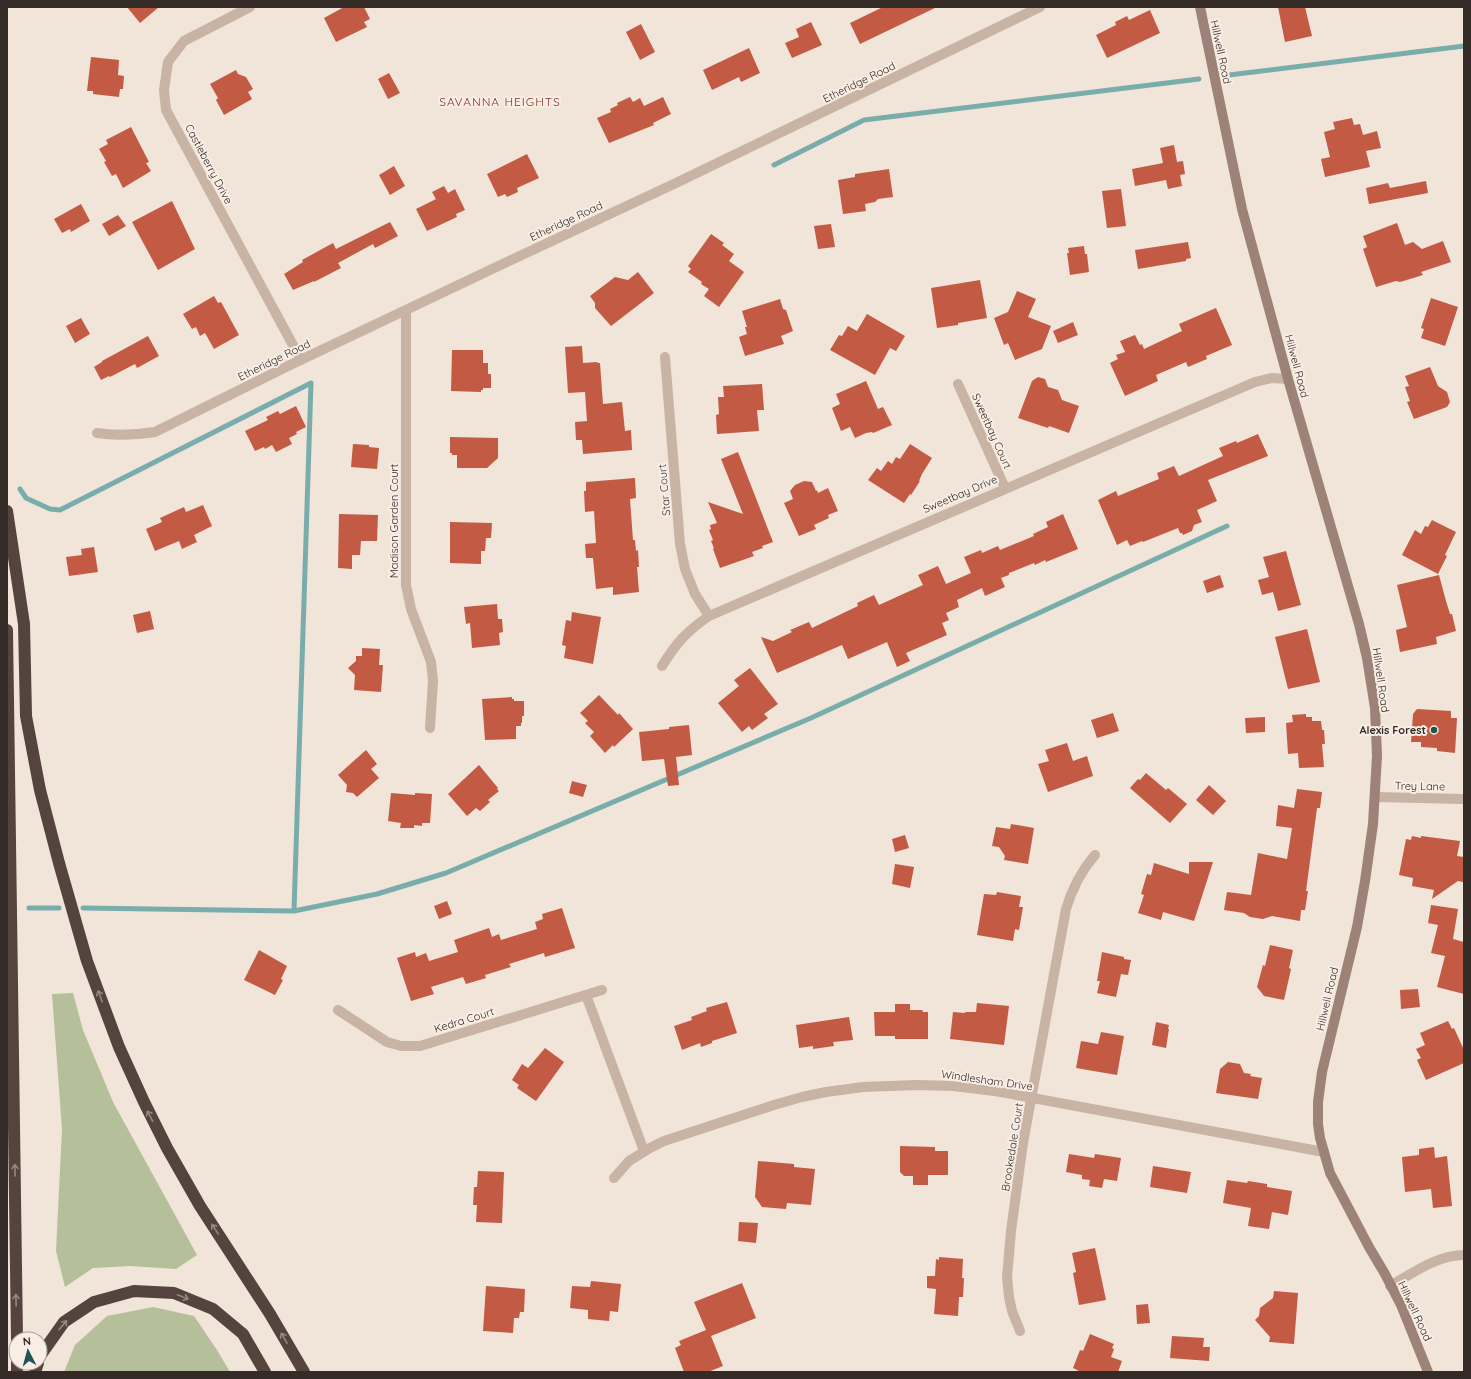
<svg xmlns="http://www.w3.org/2000/svg" width="1471" height="1379" font-family="Quicksand,sans-serif">
<rect width="100%" height="100%" fill="#f1e4d9"/>
<path fill="#b5bf9a" d="M73,993l10,37 30,72 84,153 -21,14 -46,-3 -37,2 -28,19 -9,-36 6,-122 -10,-135z
M153,1307l41,9 23,34 13,22h-166l11,-27 32,-29z"/>
<g fill="none" stroke-linecap="round" stroke-linejoin="round">
<path stroke="#79adab" stroke-width="5" d="M1229,75l235,-29
M774,165l90,-45 335,-41
M20,489l6,9 24,11 10,1 251,-127 -17,528
M29,908h30
M83,908l211,3 83,-17 69,-21 365,-155 416,-192"/>
</g>
<path fill="#c35a44" d="M127,7h32l-19,16z
M344,7h20l6,12 -6,3 3,5 -31,15 -12,-24z
M883,7h54l-77,37 -10,-21z
M1278,7h27l7,29 -27,6z
M1150,10l10,23 -53,25 -11,-23 20,-10 -1,-3 12,-6 2,4z
M811,22l11,23 -30,13 -7,-15 14,-6 -3,-8z
M641,24l14,28 -15,8 -14,-28z
M749,48l11,25 -19,9 -2,-5 -27,13 -9,-20z
M91,57l28,3 -1,15 6,1 -1,13h-3l-1,8 -26,-3v-3h-6z
M236,70l2,4 8,3 7,12 -5,3 4,7 -28,16 -8,-15 2,-2 -8,-14z
M389,73l11,20 -12,6 -10,-20z
M630,97l3,5 7,-4 4,8 19,-9 8,17 -18,9 1,2 -45,18 -12,-25 14,-6 -1,-3 8,-4 -1,-2z
M1352,118l2,7 6,-1 3,11 14,-4 4,17 -15,3 4,16 -45,10 -4,-18 9,-2 -6,-25 11,-3 -2,-7z
M131,127l18,35 -3,1 5,8 -28,17 -7,-14 -4,2 -8,-14 2,-1 -7,-12 9,-5 -2,-4z
M1174,145l3,17 6,-1 2,13 -5,1 2,11 -14,3 -2,-9 -31,6 -3,-17 31,-6 -3,-15z
M527,154l12,24 -22,10 1,4 -11,5 -2,-3 -7,3 -11,-23z
M394,166l11,20 -15,9 -11,-20z
M889,169l4,28 -15,2 -3,3 -10,2 1,7 -23,3 -5,-34 17,-3v-3z
M1426,181l2,12 -59,11 -3,-16 22,-5 2,5z
M444,186l4,7 7,-4 10,21 -9,4 1,3 -30,14 -11,-22 20,-10 -4,-7z
M1121,189l5,37 -19,2 -5,-37z
M172,201l23,48 -37,21 -26,-48z
M81,204l9,17 -19,11 -1,-3 -8,4 -8,-14z
M118,215l8,11 -17,10 -7,-12z
M390,222l8,14 -23,12 -2,-4 -35,19 3,5 -27,14v-1l-21,9 -9,-16 19,-12 -1,-2 31,-17 3,6z
M1397,223l8,22 8,-3 9,7 21,-8 8,21 -30,10 2,3 -23,7 -4,-1 -20,6 -13,-38 4,-2 -4,-11z
M831,224l4,23 -17,2 -4,-23z
M711,234l13,9 -2,2 12,9 -5,7 15,11 -25,35 -15,-11 5,-7 -8,-5 1,-2 -14,-10 3,-3 -3,-3z
M1188,242l3,16 -5,1v2l-48,8 -3,-19z
M1084,246l1,8h2l2,18 -19,3 -3,-22h2l-1,-5z
M638,272l16,21 -43,33 -16,-18v-5l-5,-7 25,-19 13,3z
M980,280l7,38 -29,5v2l-21,3 -6,-40z
M1017,291l19,8 -8,18 23,9 -9,23 -27,11 -7,-17 -4,2 -10,-27 14,-6z
M214,296l4,7 3,-1 18,33 -25,14 -9,-16 -5,3 -4,-9 -4,2 -9,-15z
M1431,298l27,9 -13,39 -24,-8 3,-9 -3,-1z
M780,299l3,10 3,1 7,21 -12,5 3,8 -39,12 -6,-19 8,-3 -2,-7h2l-5,-16z
M1216,308l16,37 -26,11 1,3 -19,8 -2,-5 -30,13 2,6 -33,15 -15,-33 8,-4 -2,-4 9,-3 -5,-11 15,-6 5,10 2,-1 2,5 38,-18 -3,-7z
M867,314l38,22 -9,15 -6,-3 -15,27 -45,-25 9,-15 3,1 6,-10 9,5z
M81,318l9,16 -15,9 -9,-17z
M1073,322l5,13 -20,8 -5,-12z
M148,336l11,20 -22,12 -2,-4 -25,13 -1,-1 -8,4 -7,-13 8,-5v-1z
M582,346l1,17 14,-1 1,1h2l3,41 19,-2 3,29 6,-1 1,20 -49,4 -1,-14h-6l-1,-18 12,-1 -2,-29 -17,1 -3,-46z
M452,350h31v13h5v11h3v14h-8v2h-2v2l-30,-1z
M1430,367l8,19 9,6 3,10 -3,5 -33,12 -7,-17 3,-1 -5,-14 4,-1 -4,-10z
M1038,377l7,2 3,8 10,3 4,10 17,6 -10,27 -20,-7 -1,2 -30,-10 14,-37z
M866,381l12,28 5,-2 9,18 -19,8 -1,-1 -6,1 -11,5 -5,-11 -9,4 -9,-23 8,-4 -4,-10z
M762,384l2,26h-7l2,21 -42,3 -1,-19 3,-1 -1,-17h6l-1,-11z
M296,406l10,21 -10,5 1,2 -8,4 3,6 -16,8 -4,-7 -7,4 -1,-2 -9,4 -10,-20 23,-11 -2,-3 12,-6 2,3z
M1258,434l10,22 -60,24 9,21 -20,9 5,12 -8,3 -2,6 -9,4 -1,-2h-2l-2,-5 -35,14 -1,-1 -12,5 -3,-6 -10,5 -19,-45 18,-9 2,5 41,-17 -2,-6 17,-7 5,10 44,-20 -4,-8 17,-7 1,2z
M450,437l48,1v20l-11,10h-30v-13h-5v-2h-2z
M353,444l16,1v2l10,1 -2,21 -26,-2z
M910,444l22,14 -10,16 -3,7h1l-9,14 -1,-1 -6,9 -36,-23 9,-12 4,3 7,-10 4,3 4,-7 4,2z
M738,452l35,90 -11,4 1,2 -11,4 2,4 -34,12 -7,-19 1,-1 -3,-7 2,-1 -4,-10 2,-1 -1,-4 7,-2 -9,-21 35,12 -22,-55z
M635,478l1,20 -6,1 3,41h2l1,11 2,-1 1,17h-2l2,25 -26,3v-8l-17,2 -3,-31h-7l-1,-14 11,-1 -2,-32 -9,1 -1,-21h2v-9z
M804,481l8,1 4,9 1,-1 1,3 10,-5 10,23 -10,4 1,3 -15,7 2,4 -17,7 -15,-33 9,-4 -3,-8 5,-6z
M203,505l9,21 -18,9 3,7 -15,7 -3,-8 -24,10 -9,-22 16,-7 -2,-4 24,-11 2,5z
M339,514l39,1 -1,26h-16l-1,14h-8v14l-14,-1z
M1063,514l15,35 -32,13 -1,-2 -10,5 -1,-2 -25,10v2l-8,3 4,9 -20,9 -3,-8 -25,12 2,7 -13,6 3,7 -7,3 5,12 -41,18 4,8 -13,6 -10,-25 -39,17 -6,-14 -65,28 -16,-36 12,4 19,-9 -2,-2 19,-8 3,6 46,-22 -1,-3 17,-8 5,10 44,-20 -5,-10 20,-9 8,18 25,-11 -7,-16 17,-7 1,3 16,-7 2,4 34,-14 -1,-2 15,-7 -2,-5z
M1432,520l24,12 -11,23 2,1 -9,18 -36,-19 13,-25 6,4 4,-8 3,1z
M450,522l42,1 -1,15h-5l-1,13h-4v13l-31,-1z
M94,547l4,25 -29,4 -3,-19 16,-2 -1,-6z
M1286,551l15,54 -23,6 -5,-19 -11,3 -4,-15 11,-3 -6,-20z
M1220,575l4,12 -17,6 -4,-12z
M1439,575l7,26 4,13h2l4,17 -20,6 1,7 -37,8 -4,-22 11,-3 -10,-42z
M497,604l1,15h4l1,13 -4,1 1,12 -28,3 -2,-25 -4,1 -2,-17z
M150,611l4,18 -17,4 -4,-18z
M572,612l29,5 -8,47 -29,-6 2,-12 -4,-1 4,-25 5,1z
M1307,629l13,53 -32,7 -13,-52z
M362,648l18,1 -1,16h4l-2,27 -27,-2 1,-15 -7,-7 8,-7v-5h6z
M750,668l28,36 -14,10 4,4 -16,12 -3,-4 -7,6 -24,-29 21,-17 -5,-6z
M599,695l19,20 1,-2 14,16 -19,18 -1,-2 -8,8 -15,-17 4,-4 -9,-9 3,-2 -8,-8z
M512,697v2h2v2h10v15h-2v7h-1v3h-5v13l-31,1 -3,-41z
M1417,709l34,2v7h6l-2,35 -18,-2v-3l-16,-1v-5h-10l2,-28z
M1113,713l6,18 -22,7 -6,-18z
M1306,714v3h6v4h9l1,9h2l1,14h-3l2,23 -25,1 -1,-15 -10,1 -2,-31 7,-1 -1,-7z
M1265,717v15l-19,1 -1,-15z
M689,725l3,30 -16,2 3,28 -11,1 -4,-27 -22,2 -3,-29 30,-3v-2z
M1067,743l6,18 14,-5 6,20 -45,16 -10,-28 11,-3 -4,-11z
M366,750l11,14 -6,5 8,9 -22,19 -4,-4 -7,-1 1,-7 -9,-10z
M479,765l19,23 -1,1 2,2 -11,9 2,2 -10,9 -4,-3 -9,8 -19,-22z
M1146,773l20,17 2,-2 19,16 -17,19 -40,-35 8,-9 2,1z
M572,781l15,4 -4,12 -14,-4z
M1209,785l17,16 -13,14 -17,-15z
M1297,789l25,3 -2,16h-3l-11,83h2l-3,19h-4l-1,11 -28,-5 -9,3 -13,-2 -6,-4 -20,-3 3,-18 24,3 7,-42 29,6 5,-31 -16,-2 2,-21 16,3z
M391,793l24,2v-2l17,1 -2,29h-8v3l-8,-1v3h-14l1,-5 -13,-2z
M1011,824l23,4 -6,36 -24,-4 1,-4 -6,-9 -7,-1 4,-19 14,2z
M905,835l4,13 -14,4 -3,-13z
M1412,836l9,2v-2l39,5 -3,15 7,1 -1,25 -5,-1 -26,18 2,-9 -22,-4 1,-8 -14,-3 7,-36 5,1z
M1189,862h24l-19,59 -31,-9 -2,8 -23,-7 6,-18 -3,-1 6,-20 4,1 3,-12 35,11z
M895,864l19,3 -4,21 -18,-4z
M997,892l24,4 -2,11h4l-4,23 -4,-1 -2,12 -36,-6 7,-41 12,1z
M447,901l5,13 -13,5 -5,-13z
M1431,905l27,4 -5,30 11,3v52l-27,-7 8,-31 -14,-3 7,-28 -10,-2z
M562,908l13,40 -30,9 -1,-4 -35,11 2,3 -26,8 1,3 -20,6 -3,-7 -32,10 3,7 -23,7 -14,-43 18,-6 1,5 10,-4 3,8 29,-9 -4,-12 35,-12 3,9 7,-3 2,6 36,-11 -2,-7 8,-3 -1,-5z
M1270,945l23,5 -4,18 2,1 -7,31 -20,-4 -7,-9 6,-22 2,1z
M259,950l28,16 -6,13 2,1 -8,15 -31,-15z
M1102,952l22,5v2l7,1 -3,15 -7,-1 -5,23 -19,-4 3,-12h-3z
M1418,989l2,18 -19,2 -1,-19z
M727,1002l10,31 -25,8v2l-11,4 -1,-4 -18,7 -8,-24 18,-6 -1,-3 16,-6 -1,-3z
M977,1003l32,3 -5,39 -54,-6 3,-27 11,1 2,-1h10z
M895,1004h15v6h12l1,2h5v27h-33v-3h-20l-1,-24h21z
M849,1017l4,23 -20,2 1,4 -21,3v-3l-14,2 -3,-23z
M1448,1021l4,8 2,-1 10,22v13l-38,17 -9,-20 4,-2 -5,-9 9,-4 -5,-12z
M1156,1022l13,3 -1,4h1l-3,19 -14,-3z
M1101,1032l23,4 -7,39 -41,-7 5,-27 17,3z
M545,1048l19,14 -28,39 -19,-13 2,-3 -7,-5 10,-16 6,4z
M1228,1062l12,2 4,9 7,1 -1,2 12,2 -4,21 -42,-6 4,-24z
M900,1146l35,1v4h13v24h-20v10h-15v-9h-9l-4,-4z
M1434,1147l1,11 12,-2 5,50 -19,2 -2,-19 -26,3 -3,-35 17,-2v-6z
M1069,1154l25,4 1,-4 26,4 -4,23 -13,-2 -2,9 -13,-2 1,-6 -8,-1v-4l-16,-3z
M758,1161l36,3v3l21,2 -4,36 -24,-2 -1,6 -24,-2 -7,-10z
M1153,1166l38,6 -4,21 -37,-6z
M478,1171l26,1 -2,51 -26,-1 1,-17h-4l1,-18h3z
M1227,1180l20,3 1,-2 19,3v3l25,4 -4,24 -16,-3 -3,17 -21,-3 3,-18 -28,-5z
M739,1222l19,1 -2,20 -18,-2z
M1095,1248l11,52 -27,5 -6,-32 3,-1 -4,-19z
M939,1257l24,2 -1,19h2l-1,19h-4l-1,19 -24,-2 2,-25 -9,-1v-12h8l1,-17 3,1z
M591,1281l30,3 -3,28 -8,-1 -1,10 -21,-2v-9l-18,-2 2,-22 18,1z
M742,1283l14,35 -45,18 12,30 -15,6h-24l-9,-24 6,-3 -2,-4 27,-11 -12,-28z
M486,1286l39,3 -1,23h-4l-1,6h-5l-1,15 -30,-2z
M1274,1291l24,2 -4,51 -25,-2 1,-5 -15,-17 4,-4 1,-8 13,-10z
M1148,1304l2,19 -13,1 -1,-19z
M1090,1334l24,10 -2,4 2,1 -3,8 11,4 -4,11h-37l-8,-4 7,-18 3,1z
M1172,1336l32,2 -1,9h7l-1,14 -39,-3z"/>
<g fill="none" stroke-linecap="round" stroke-linejoin="round">
<path stroke="#c8b3a5" stroke-width="10" d="M250,7l-66,34 -16,21 -4,28 2,20 135,250
M406,310v275l5,24 20,53 2,19 -3,47
M665,357l15,187 5,25 10,25 14,22
M958,384l47,104
M97,433c20,3 38,2 58,-1l133,-66 221,-105 167,-78 364,-176
M662,666c15,-24 24,-34 47,-50l546,-234 16,-4 17,1
M1375,797l89,2
M586,995l58,156
M338,1010l49,32 14,4h19l182,-56
M614,1178l15,-17 21,-13 14,-7 110,-36 28,-8 24,-5 37,-5 54,-2 36,1 42,5 329,61
M1390,1286c23,-13 47,-31 74,-31
M1020,1331l-8,-20 -3,-14 -2,-20 4,-46 12,-88 43,-234c6,-20 15,-38 29,-54"/>
<path stroke="#9c8277" stroke-width="10" d="M1200,7l42,202 46,170 71,245 8,34 8,50 2,48 -4,68 -8,57 -8,46 -35,145 -4,30v22l2,14 10,35 39,74 16,27 16,31 27,67"/>
<path stroke="#55433e" stroke-width="12" d="M7,511l17,113 2,92 14,74 19,73 28,98 32,86 25,55 23,46 33,58 70,108 34,58
M7,630l10,709
M40,1356l24,-34 30,-20 40,-11 40,2 39,16 30,25 22,38
M17,1363v9
M35,1372l3,-9"/>
</g>
<defs><path id="oneway-shaft" d="M-6 0H5M1.5-3L5.5 0L1.5 3" fill="none" stroke-width="1.6" stroke-linecap="round" stroke-linejoin="round"/></defs>
<g stroke="#978781">
<use href="#oneway-shaft" transform="translate(100 996) rotate(-111)"/>
<use href="#oneway-shaft" transform="translate(150 1116) rotate(-117)"/>
<use href="#oneway-shaft" transform="translate(15 1170) rotate(-91)"/>
<use href="#oneway-shaft" transform="translate(215 1229) rotate(-123)"/>
<use href="#oneway-shaft" transform="translate(183 1297) rotate(22)"/>
<use href="#oneway-shaft" transform="translate(16 1300) rotate(-91)"/>
<use href="#oneway-shaft" transform="translate(63 1325) rotate(-50)"/>
<use href="#oneway-shaft" transform="translate(284 1338) rotate(-120)"/>
</g>
<circle fill="#1d5554" stroke="#f9eee5" stroke-width="1.5" cx="1434" cy="730" r="4"/>
<g text-anchor="middle" dominant-baseline="central" stroke-width="4" stroke-linejoin="round" paint-order="stroke">
<g font-size="11" fill="#342a26" stroke="#f9eee5">
<text transform="translate(1221 52) rotate(78)">Hillwell Road</text>
<text transform="translate(859 82) rotate(-26)">Etheridge Road</text>
<text transform="translate(209 164) rotate(62)">Castleberry Drive</text>
<text transform="translate(566 221) rotate(-25)">Etheridge Road</text>
<text transform="translate(274 360) rotate(-26)">Etheridge Road</text>
<text transform="translate(1297 366) rotate(75)">Hillwell Road</text>
<text transform="translate(992 431) rotate(66)">Sweetbay Court</text>
<text transform="translate(664 490) rotate(-95)">Star Court</text>
<text transform="translate(960 494) rotate(-23)">Sweetbay Drive</text>
<text transform="translate(394 521) rotate(-90)">Madison Garden Court</text>
<text transform="translate(1381 680) rotate(82)">Hillwell Road</text>
<text transform="translate(1420 786) rotate(1)">Trey Lane</text>
<text transform="translate(1327 999) rotate(-77)">Hillwell Road</text>
<text transform="translate(464 1020) rotate(-17)">Kedra Court</text>
<text transform="translate(987 1080) rotate(8)">Windlesham Drive</text>
<text transform="translate(1012 1147) rotate(-81)">Brookedale Court</text>
<text transform="translate(1415 1311) rotate(65)">Hillwell Road</text>
</g>
<g font-size="11" font-weight="bold" fill="#342a26" stroke="#f9eee5" text-anchor="end">
<text x="1426" y="730">Alexis Forest</text>
</g>
<g font-size="12" letter-spacing="1" fill="#813121" stroke="#f9eee5">
<text x="500" y="101">SAVANNA HEIGHTS</text>
</g>
</g>
<rect width="1471" height="1379" fill="none" stroke="#342a26" stroke-width="16"/>
<g transform="translate(28 1351) rotate(354)"><circle r="19" fill="#f9eee5" stroke="#aaa099"/>
<path d="M0-3L7 15L0 10L-7 15Z" fill="#1d5554"/>
<text y="-6" font-size="11" font-weight="bold" text-anchor="middle" fill="#342a26">N</text>
</g>
</svg>
